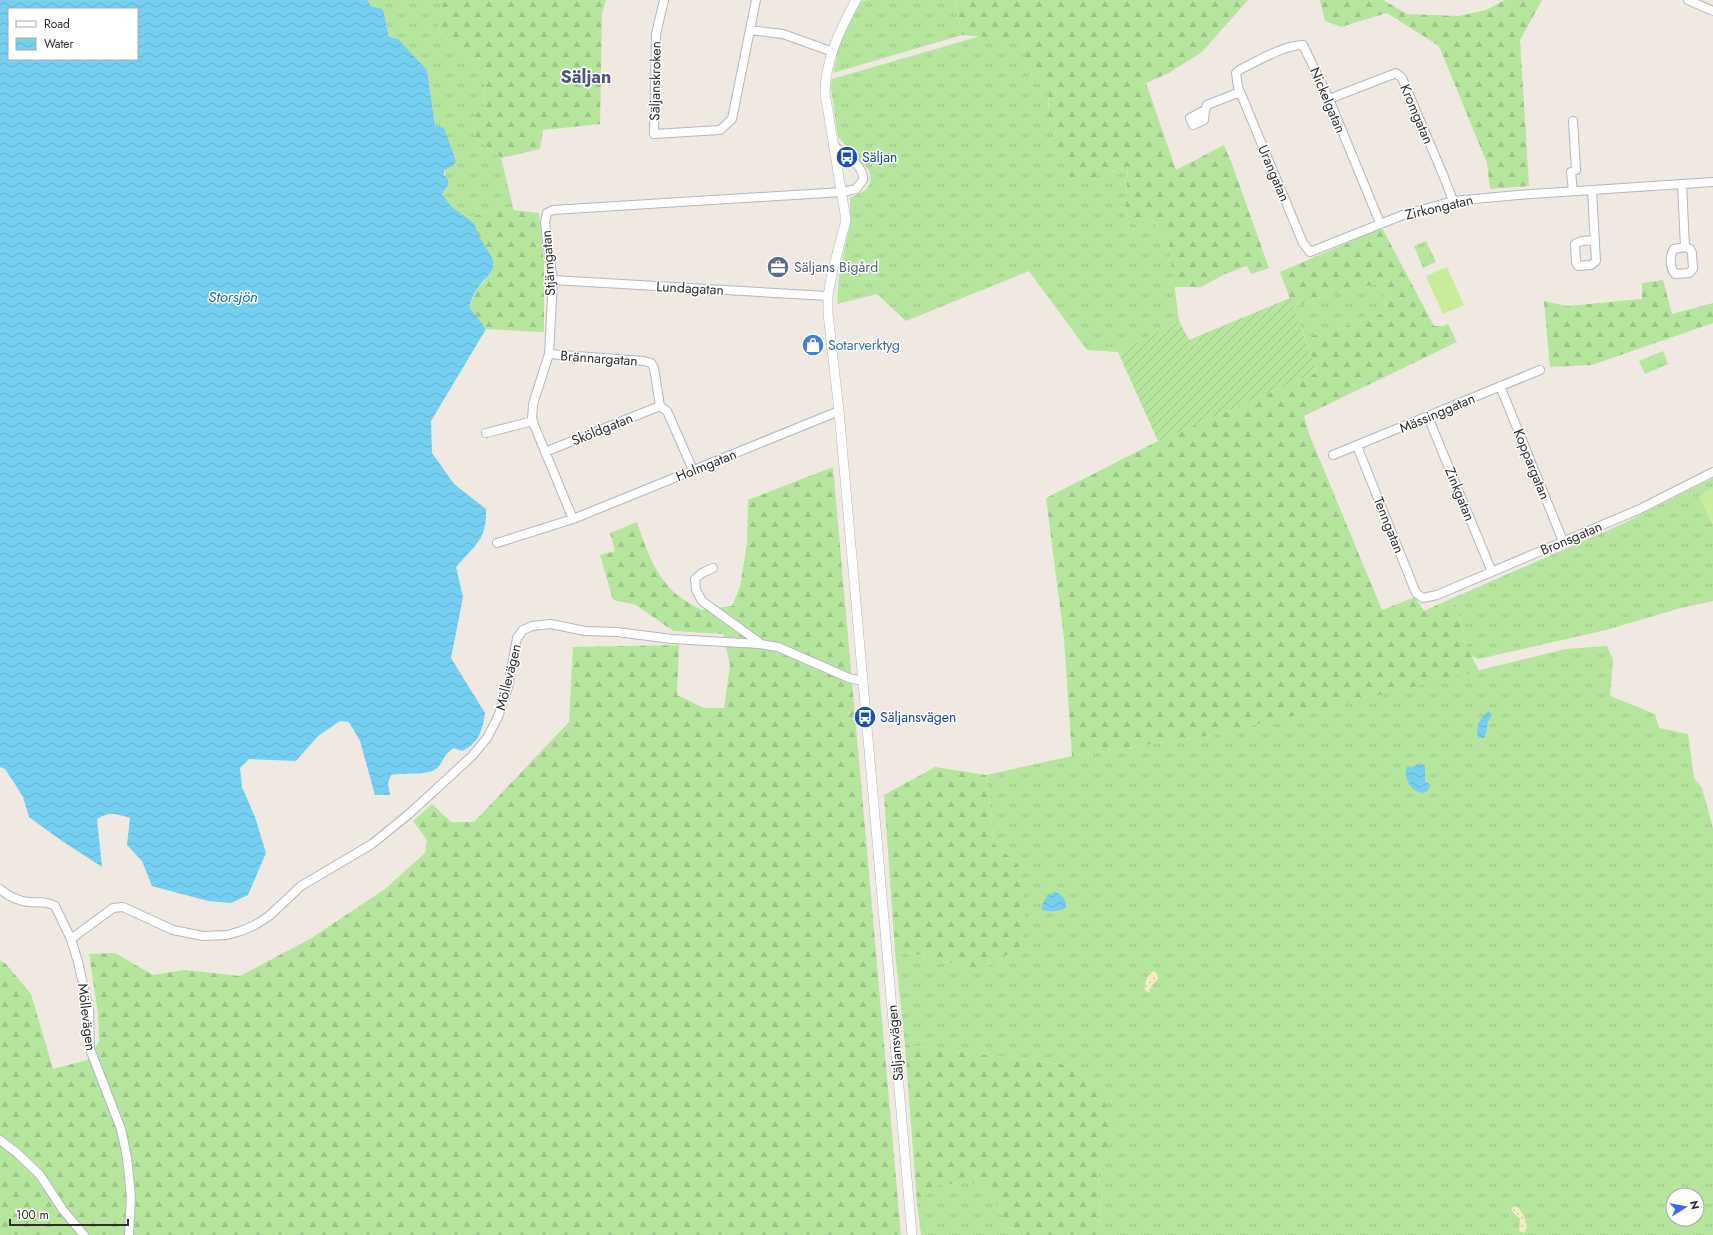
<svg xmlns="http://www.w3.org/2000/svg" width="1713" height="1235" font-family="Jost,sans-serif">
<defs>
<pattern id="grass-tufts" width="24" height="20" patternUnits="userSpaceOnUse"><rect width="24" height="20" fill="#b6e59e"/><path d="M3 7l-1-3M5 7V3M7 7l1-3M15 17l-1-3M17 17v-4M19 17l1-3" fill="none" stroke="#9dc588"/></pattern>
<pattern id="forest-firs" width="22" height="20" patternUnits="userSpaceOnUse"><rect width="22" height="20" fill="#b6e59e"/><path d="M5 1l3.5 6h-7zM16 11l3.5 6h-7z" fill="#9dc588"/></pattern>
<pattern id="sand-dots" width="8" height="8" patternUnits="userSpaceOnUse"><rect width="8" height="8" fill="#f3ecc5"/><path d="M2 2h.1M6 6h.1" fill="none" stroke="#d1cbaa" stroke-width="1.8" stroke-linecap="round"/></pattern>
<pattern id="garden-furrows" width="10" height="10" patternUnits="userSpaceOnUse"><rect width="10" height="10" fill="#b6e59e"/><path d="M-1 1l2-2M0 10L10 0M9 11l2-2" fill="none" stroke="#9dc588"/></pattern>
<pattern id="water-waves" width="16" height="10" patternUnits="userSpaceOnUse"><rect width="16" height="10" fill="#75cff0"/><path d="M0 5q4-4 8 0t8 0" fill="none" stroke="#66b2ce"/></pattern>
</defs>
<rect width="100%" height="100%" fill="#efe9e1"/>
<path fill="url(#grass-tufts)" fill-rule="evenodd" d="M367,0h79l-8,23 3,12 27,18 18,26 -3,29 -8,29 26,21 13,53 -19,-3 -17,7 -13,2 -13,-10 -10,-13 6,-9 -4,-15 9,-4 -18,-41 -8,-55 -38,-33 -6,-28 -12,-3z
M867,0h88l7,35 -129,38 7,-32 21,-40z
M984,35l39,5 5,33 20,16v19l64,64 16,-7 -3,47 2,9 10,4 14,-7 18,27 10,76 -61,31 -31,-2 -58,-79 -123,50 -29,-27 -40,10 2,-31 11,-48v-27l16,-8 5,-8 -2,-12 -31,-33 -7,-49 1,-9z
M1426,241l10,21 -13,6 -9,-22z
M1376,284l8,1 2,27 -50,18 -12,2 -19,6 -12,-31 42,-14z
M1663,351l5,13 -23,10 -6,-13z
M1713,478v10l-14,8 14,28v77l-32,7 -75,22 -127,29 -9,-3 -8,-19 1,-9 -10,-30 167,-73z
M1607,646l6,14 -3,36 45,18 4,14 29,6 6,44 8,10 11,40v407h-610l-5,-45 1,-27 12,-23 -26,-73 -180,-22 -10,-93 34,4 34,11 55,-103 -24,-20 -8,-69 86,-19 140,-21 354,-86zM1673,1195h24v24h-24z
M958,1182h13l14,7 10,13 12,24 17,9h-103l-4,-32 19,-19 10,2z"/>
<path fill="url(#forest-firs)" d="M446,0h160l-4,13 -2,111 -57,6 -3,19 -39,9 -26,-21 -1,-20 9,-10 3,-28 -18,-26 -27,-18 -3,-12 5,-20z
M955,0h293l-46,52 -33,21 -23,10 30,87 48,-25 8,19 37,104 -18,6 -4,-8 -22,8 -24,13h-27l-5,-42 -17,-26 -15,6 -10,-4 -2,-9 3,-46 -55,18 -24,-55 -1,-40 -20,-16 -5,-33 -61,-5z
M1320,0h63l24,14 52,2 27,-6 19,-10h37l-22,40 9,146 -39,3 -3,-26 -48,-117 -52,-33 -46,14 -16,-6z
M495,208l44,5 5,50v69l-58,-3 -17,-22 8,-19 8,-7 7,-22 -16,-25 -1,-10 -10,-7 13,-2z
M1382,228l52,98h9l5,-2 9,18 -153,74 5,18 73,176 33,-13 9,14 29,-13 10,30 -1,9 17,34 -266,64 -141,21 -8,-118 -18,-140 112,-57 159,-69 -12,-34 19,-6 12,-2 50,-18 -2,-27 -8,-1 -41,9 -42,14 -13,-35z
M1663,280l9,34 41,-11v20l-121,42 -42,2 -6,-66 23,5 75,-7v-16z
M833,467l68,768h-901v-275l6,4 25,30 22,75 34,-9 12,-18 -1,-28 -9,-60 26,-1 38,22 31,-5 56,6 70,-37 75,-50 40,-36 2,-13 -14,-19 19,-17 19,18h23l95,-100 4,-75 106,-2 -2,50 27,13h20l6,-43 -7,-31 -50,-3 -37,-26 -23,-5 -13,-45 15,-4 -5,-18 27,-11c9,27 19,57 43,75 7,5 14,9 21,13l31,-4 8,-19 7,-44 1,-43z
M935,767l51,8 8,69 24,20 8,40 -4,41 -34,22 -12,1 -13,-1 -34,-11 -34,-4 -11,-157z
M905,1045l180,22 28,51 -2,22 -12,23 -1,27 5,45h-79l-17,-9 -12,-24 -10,-13 -14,-7h-13l-13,4 -9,-2 -19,19z"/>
<path fill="url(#sand-dots)" d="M1154,971l3,3 1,5 -6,6 -2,7h-3l-2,-2c-1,-6 2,-16 9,-19z
M1514,1206l4,1c5,7 12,17 7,26l-6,-2 1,-12 -9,-9z"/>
<path fill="url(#garden-furrows)" d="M1290,298l27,74 -159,69 -40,-89 61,-31 10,19z"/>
<path fill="#c9ec9a" d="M1447,267l17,38 -21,9 -17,-38z
M1713,488v35l-14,-27z"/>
<path fill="url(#water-waves)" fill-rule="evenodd" d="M0,0h367l4,6 12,3 6,28 9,2 29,31 8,55 9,3 12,33 -3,5 -9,4v5l4,4v6l-6,9 10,13 23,17c2,14 11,21 17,34 6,13 -10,22 -16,32 -3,5 -5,11 -7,17l17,22 -55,92 1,32 22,31 32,25c1,31 -11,36 -30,58l7,30 -12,61 34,55c-2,17 -7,31 -23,38l-8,-3c-13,8 -10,15 -18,21 -11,7 -32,3 -45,6l-3,8 2,12h-15l-15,-54 -11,-19 -9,-1 -22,15 -22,25 -47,-2 -9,9 2,19 13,30 11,36 -18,42 -17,8 -23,-2 -56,-15 -10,-25 -15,-16 3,-27c-12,-4 -21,-7 -33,1l5,48 -40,-26 -33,-24 -6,-20 -8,-13 -10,-15 -5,-2zM9,9h128v50h-128z
M1489,711l3,5c-8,7 -3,14 -8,22h-4l-2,-1c-3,-10 3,-22 11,-26z
M1420,763l5,3v16l5,2v3l-3,4 -5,2c-12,-2 -19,-17 -15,-27l5,1z
M1054,892c7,1 13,8 12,15 -6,5 -16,5 -24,3 -1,-7 5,-15 12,-18z"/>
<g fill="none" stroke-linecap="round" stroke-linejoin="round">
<g stroke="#b4b7c1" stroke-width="10">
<path id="minor" d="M664,0l-8,34 -2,100 66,-4 12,-11 24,-119
M1688,0l25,11
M750,30l33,4 50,18
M1329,99l67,-26 6,5 42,99 9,24
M1205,110l-1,10 -11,5 -3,-7 15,-8 2,-5 33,-13
M1573,121l3,49 -5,2 2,19
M1682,184l3,63 -11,2c-5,7 -4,19 1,25l14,-1 4,-4 -1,-16 -2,-4 -5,-2
M1592,190l4,71 -5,4 -13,1 -2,-4 -1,-18 7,-3 13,-1
M1380,223l-51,-124 -26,-54c-19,0 -45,16 -62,24l-5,4 2,14 65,156 7,9 93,-37 50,-14 65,-6 195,-13
M553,280l275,16
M549,354l95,7 7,2 3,5 6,38 7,5 26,59
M1500,386l63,155
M1428,417l64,155
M486,433l47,-12
M1357,446l59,147 7,5 14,-3 203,-86 73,-37
M545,452l115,-46
M1333,455l207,-85
M573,519l266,-108
M497,543l76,-24 -41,-99 1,-16 16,-50 4,-74 -6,-39 -2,-19 2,-9 6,-3 289,-18 14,-3 7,-9c2,-14 -20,-27 -30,-35
M713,568l-11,5 -7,6 1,11 6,11 58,42
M0,889c8,7 18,12 29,13 9,1 18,-1 26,4l16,33 7,23 11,48 1,39 31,80 6,28 4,40 -2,38
M71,939l42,-31 10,-1 50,23 30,6 24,-1 14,-4 14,-6 14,-9 32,-30 71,-42 37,-30 63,-58 15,-18 11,-21 10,-30 9,-49 6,-8 9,-4 19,-2 34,7 32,1 55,7 88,5 18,3 71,31 13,3
M0,1140l16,12 24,23 23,35 21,25"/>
</g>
<g stroke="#b4b7c1" stroke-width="10">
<path id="tertiary" d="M856,0c-15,28 -31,60 -31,93l21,127 -14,53 -4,23v18l11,97 73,824"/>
</g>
<use href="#minor" stroke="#fff" stroke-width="8"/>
<use href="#tertiary" stroke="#fff" stroke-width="9"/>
</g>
<defs>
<g id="bus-disc" transform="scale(1.15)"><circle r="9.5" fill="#1a4fb4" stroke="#fff"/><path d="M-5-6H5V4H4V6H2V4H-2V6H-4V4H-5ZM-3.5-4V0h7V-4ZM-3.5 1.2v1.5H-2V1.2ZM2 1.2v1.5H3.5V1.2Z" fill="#fff"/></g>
<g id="office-disc" transform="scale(1.15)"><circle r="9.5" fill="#5c6f8a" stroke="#fff"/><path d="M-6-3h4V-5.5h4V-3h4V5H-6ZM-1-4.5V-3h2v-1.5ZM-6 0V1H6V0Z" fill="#fff"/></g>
<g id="shop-disc" transform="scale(1.15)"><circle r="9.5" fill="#3f7fe0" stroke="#fff"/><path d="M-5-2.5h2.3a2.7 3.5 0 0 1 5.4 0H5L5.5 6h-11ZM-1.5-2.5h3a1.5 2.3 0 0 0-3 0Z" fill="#fff"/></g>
</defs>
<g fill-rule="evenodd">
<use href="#bus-disc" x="847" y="157"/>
<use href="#office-disc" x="778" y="267"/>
<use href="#shop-disc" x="813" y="345"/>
<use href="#bus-disc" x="865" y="717"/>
</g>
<g text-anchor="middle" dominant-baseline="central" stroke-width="3" stroke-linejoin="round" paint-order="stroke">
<g font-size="14" fill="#2e2e2e" stroke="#fff">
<text transform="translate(655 81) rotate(-89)">Säljanskroken</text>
<text transform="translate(1328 100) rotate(67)">Nickelgatan</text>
<text transform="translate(1417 114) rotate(67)">Kromgatan</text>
<text transform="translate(1274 173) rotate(67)">Urangatan</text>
<text transform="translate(1439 207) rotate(-13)">Zirkongatan</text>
<text transform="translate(548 263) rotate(-94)">Stjärngatan</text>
<text transform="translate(690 288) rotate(3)">Lundagatan</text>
<text transform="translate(599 358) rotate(4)">Brännargatan</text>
<text transform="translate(1437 413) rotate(-23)">Mässinggatan</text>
<text transform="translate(602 429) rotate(-22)">Sköldgatan</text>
<text transform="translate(1532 464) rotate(68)">Koppargatan</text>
<text transform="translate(706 465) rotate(-22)">Holmgatan</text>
<text transform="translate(1460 494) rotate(68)">Zinkgatan</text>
<text transform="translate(1389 525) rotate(68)">Tenngatan</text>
<text transform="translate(1571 538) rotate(-23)">Bronsgatan</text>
<text transform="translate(508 677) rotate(-76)">Möllevägen</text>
<text transform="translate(87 1017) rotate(83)">Möllevägen</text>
<text transform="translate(895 1043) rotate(-95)">Säljansvägen</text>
</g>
<g font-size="14" fill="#164399" stroke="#fff" text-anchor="start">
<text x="862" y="157">Säljan</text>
<text x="880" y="717">Säljansvägen</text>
</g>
<g font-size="14" fill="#4e5e75" stroke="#fff" text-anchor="start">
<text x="794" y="267">Säljans Bigård</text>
</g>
<g font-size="14" fill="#366cbe" stroke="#fff" text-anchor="start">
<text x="828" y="345">Sotarverktyg</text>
</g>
<g font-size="15" font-style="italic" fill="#0d6fa3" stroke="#fff">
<text x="233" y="297">Storsjön</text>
</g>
<g font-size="18" font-weight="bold" fill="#4d5680" stroke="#fff">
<text x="586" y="77">Säljan</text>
</g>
</g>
<rect x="8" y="8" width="130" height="52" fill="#ffffff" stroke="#ababab"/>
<rect x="16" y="21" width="20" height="6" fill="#ffffff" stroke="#ababab"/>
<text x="44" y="28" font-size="12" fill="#2e2e2e">Road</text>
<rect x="16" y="38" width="20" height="12" fill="url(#water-waves)" stroke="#ababab"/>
<text x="44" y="48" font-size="12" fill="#2e2e2e">Water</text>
<g transform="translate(1685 1207) rotate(79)"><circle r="19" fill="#ffffff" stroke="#ababab"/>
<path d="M0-3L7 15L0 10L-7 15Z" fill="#4264fb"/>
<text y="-6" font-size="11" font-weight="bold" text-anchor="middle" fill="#2e2e2e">N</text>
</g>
<path d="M10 1219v6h118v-6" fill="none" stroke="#2e2e2e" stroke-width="2"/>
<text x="16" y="1219" font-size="12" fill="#2e2e2e" stroke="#ffffff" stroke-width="3" paint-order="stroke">100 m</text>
</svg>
